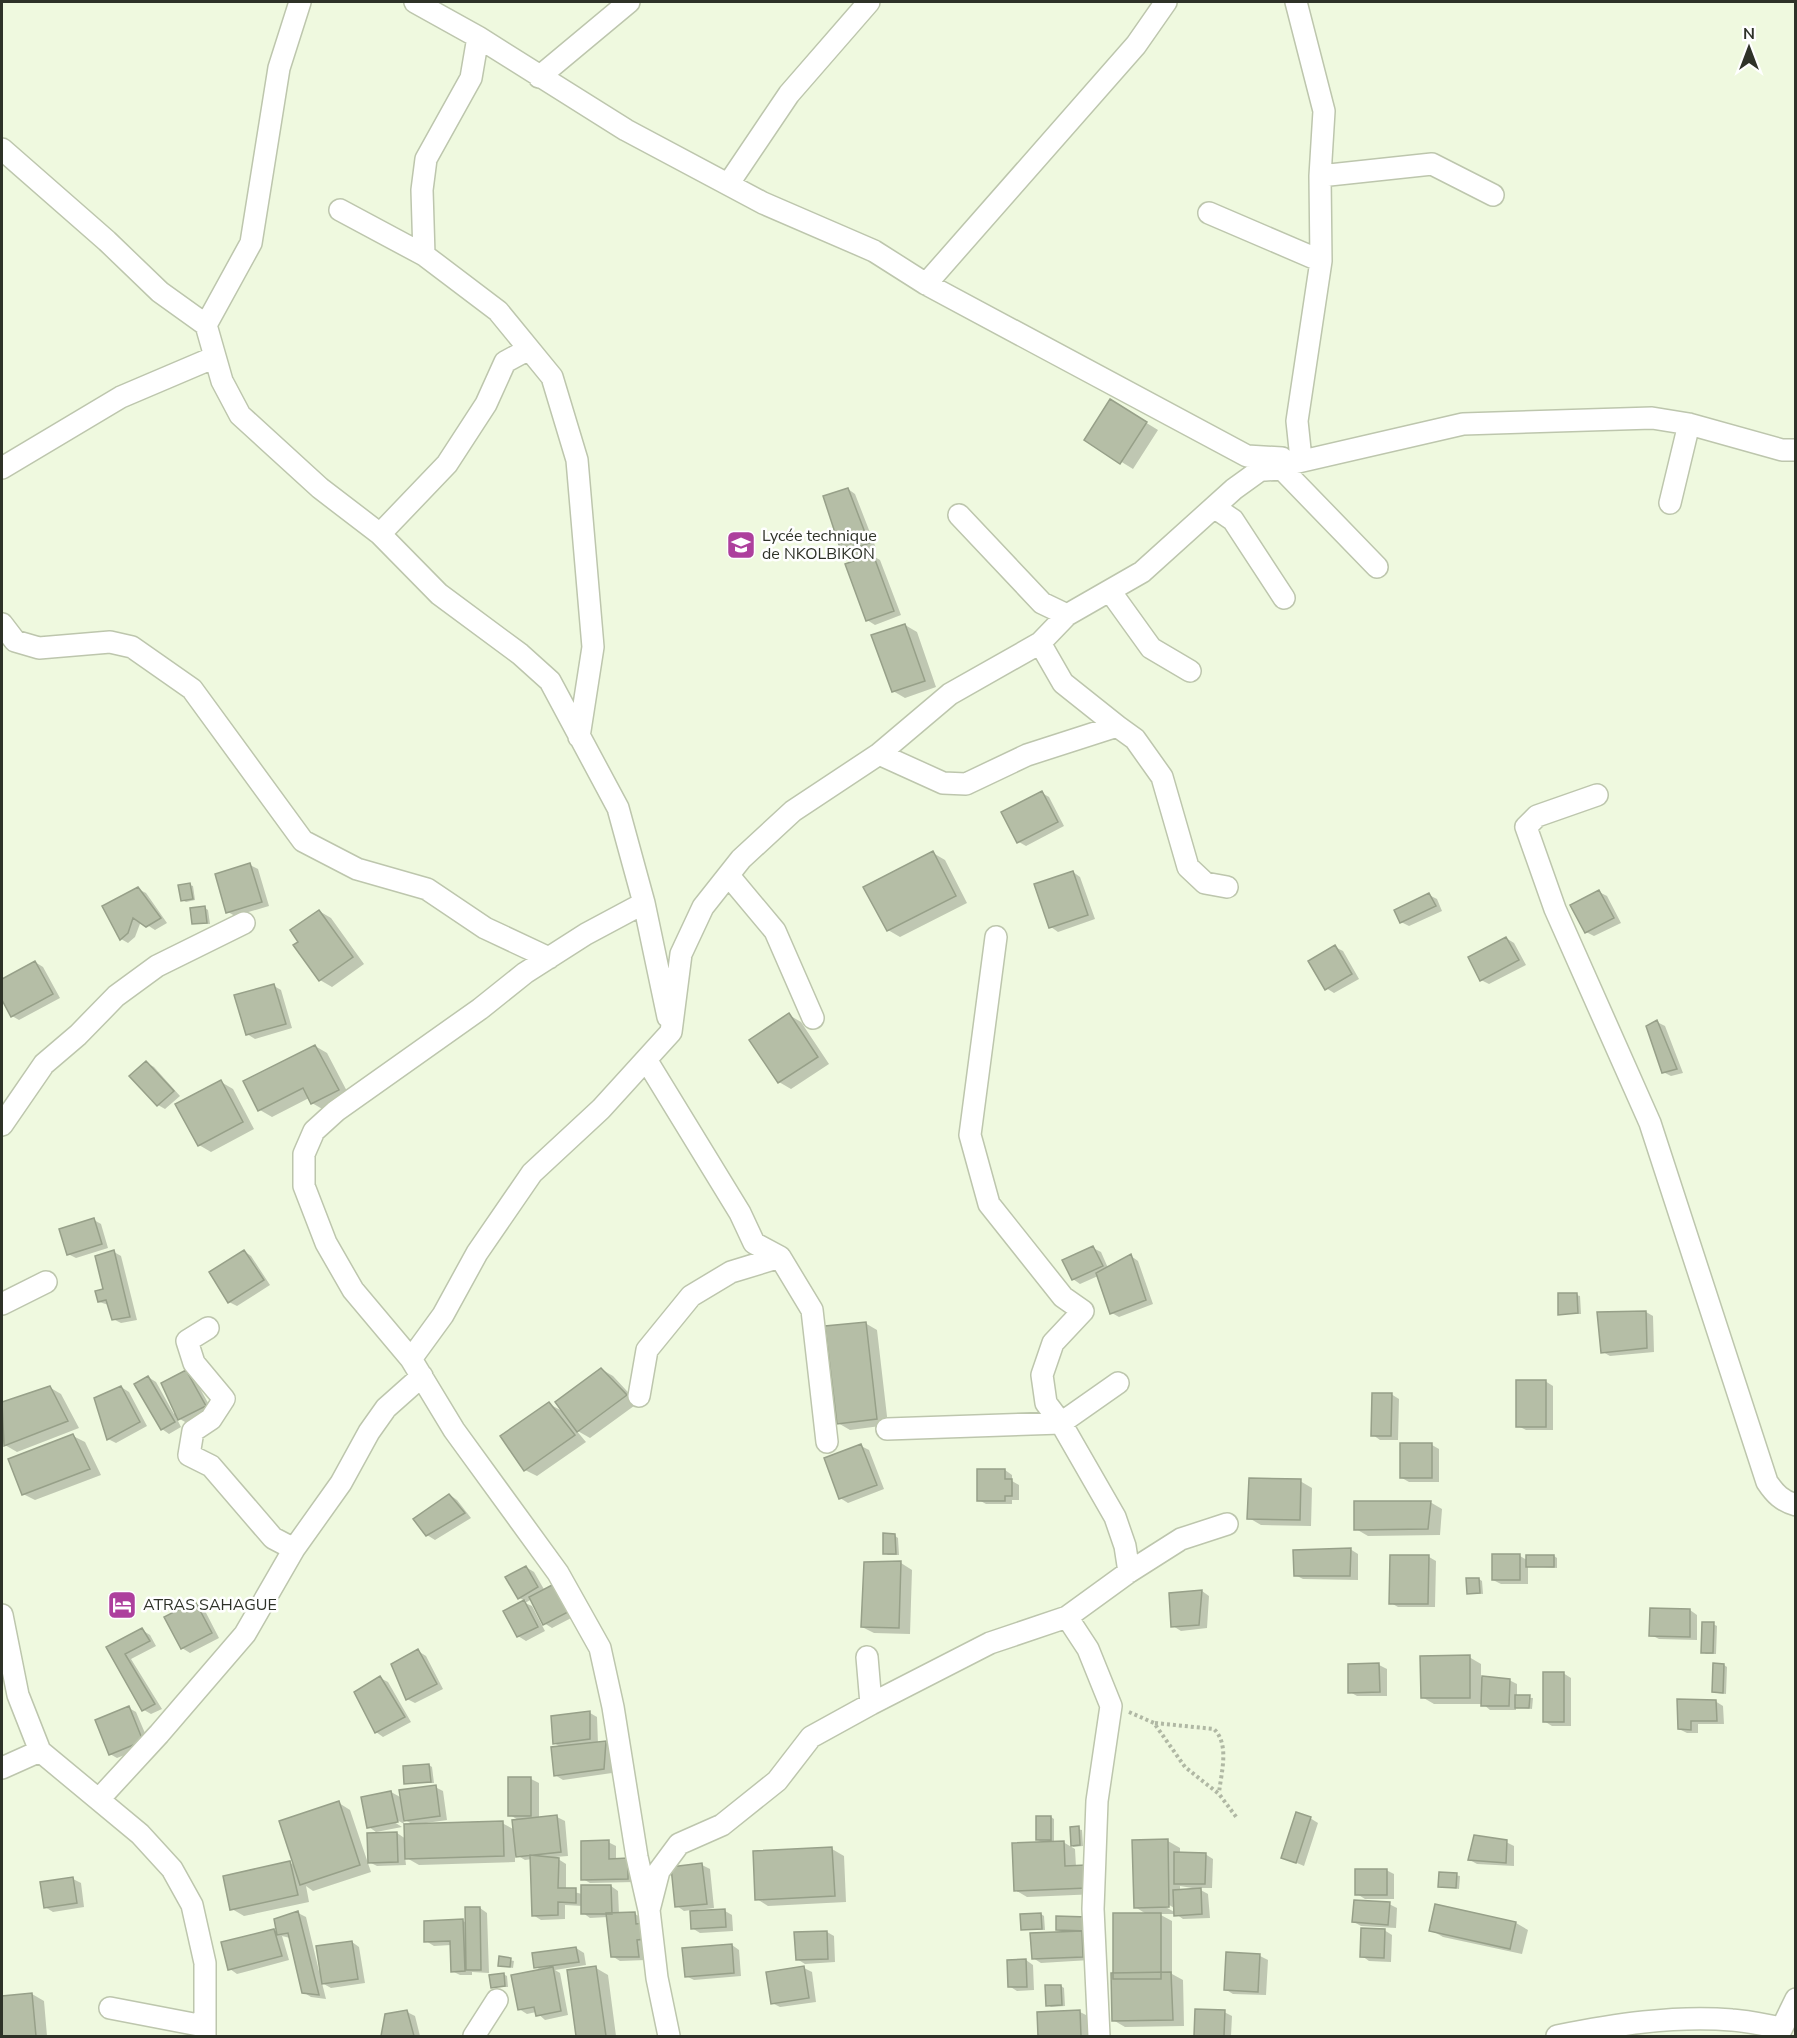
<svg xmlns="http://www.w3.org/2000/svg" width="1797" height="2038" font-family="'Nunito Sans',sans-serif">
<rect width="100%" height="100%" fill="#eff9df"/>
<path fill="#0003" fill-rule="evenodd" d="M1122,408l36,22 -25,39 -47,-29z
M848,489l7,5 21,54 -25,10 -7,-5z
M873,556l7,4 21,55 -26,10 -8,-5z
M905,625l12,7 19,55 -31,11 -12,-7z
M1042,793l7,4 15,29 -38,20 -7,-4z
M933,853l12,7 22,43 -67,34 -12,-7z
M250,865l8,4 11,37 -34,10 -7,-4z
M1073,872l7,5 15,42 -37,13 -7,-5z
M189,885l4,1 2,14 -9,2 -4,-2z
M138,889l8,4 21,30 -12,7 -14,-9 -6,16 -7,6 -7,-4z
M1599,892l8,4 14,27 -27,13 -8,-4z
M1429,895l8,4 5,12 -33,15 -8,-4z
M205,908l3,2 2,14 -17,-1z
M319,911l12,7 33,46 -32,23 -12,-7 -20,-38z
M1506,938l8,5 12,22 -37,19 -8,-4z
M1335,947l8,4 16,28 -25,14 -8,-5z
M35,962l8,5 17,31 -41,22 -7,-4 -10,-19v-17z
M274,986l7,4 11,38 -37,11 -8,-5z
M789,1015l12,7 28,42 -38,25 -12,-7z
M1657,1022l8,4 18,47 -12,3 -8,-4z
M315,1046l12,7 23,44 -26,13 -12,-7 -3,-5 -37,19 -12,-7z
M147,1063l7,4 26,29 -15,13 -7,-4z
M221,1082l12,7 21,40 -43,23 -12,-7z
M94,1220l7,4 7,24 -32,10 -8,-4z
M1093,1248l8,4 7,16 23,-12 7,5 15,43 -34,13 -7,-4 -14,-37 -18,8 -7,-5z
M244,1251l7,5 19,29 -33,21 -8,-4z
M114,1252l7,4 16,64 -16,3 -8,-4 -4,-14 -10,-3z
M1576,1295l4,1 1,18h-22z
M1646,1312l7,4 1,36 -44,4 -7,-4z
M865,1323l12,7 11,95 -38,5 -12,-7z
M601,1369l12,7 25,27 -48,35 -14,-8 10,12 -49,34 -12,-6 24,-66 17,9z
M186,1372l7,4 19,34 -25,13 -11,-6 5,10 -12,7 -7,-5 -14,-52 8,5 18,32z
M1545,1381l8,5v44h-27l-8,-4z
M49,1387l12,7 18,34 -62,24 -12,-7 -3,-9v-33z
M121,1387l8,5 18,34 -31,17 -8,-4z
M1391,1394l8,5 -1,41h-18l-7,-5z
M73,1436l12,6 16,33 -66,25 -12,-6z
M1432,1445l7,4v33h-30l-7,-4z
M861,1446l8,4 15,39 -36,14 -8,-5z
M1005,1470l7,5v6l7,4v15h-7v4h-26l-7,-4z
M1300,1481l12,7 -1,38 -50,-1 -12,-7z
M450,1495l7,5 14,18 -36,22 -8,-5z
M1430,1502l12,7 -2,26 -72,1 -12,-7z
M895,1536l3,2 1,17h-11l-3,-2z
M1350,1549l8,5v26l-55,-1 -8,-4z
M1520,1556l7,4 27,-4 3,2v10l-29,-2v18h-27l-8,-4z
M1429,1557l7,4 -1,46h-37l-7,-4z
M901,1563l11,7 -2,64 -36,-1 -12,-6z
M526,1567l8,5 11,19 30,25 -23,12 -8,-5 -12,-24 -7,4 7,3 13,25 -19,10 -8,-5 -13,-24 21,-11 -7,-3z
M1479,1579l3,2 1,13 -15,-1z
M1202,1591l7,5 -2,32 -26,3 -8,-5z
M195,1603l8,4 16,31 -29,15 -8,-5z
M1690,1610l7,5v25l-38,-1 -8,-4z
M1713,1624l4,2 -1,28h-10l-3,-2z
M142,1630l8,5 6,11 -25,13 31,50 -11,5 -7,-4 -36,-62z
M418,1651l8,5 17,33 -28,14 -8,-4z
M1469,1657l12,7v13l28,3 8,4v13l16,1 -1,11 -16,-2v3h-26l-7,-6h-49l-12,-7z
M1379,1665l8,4v27h-30l-7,-4z
M1724,1665l3,2 -1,27 -9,-1 -3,-2z
M1563,1673l8,5v48h-19l-8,-5z
M380,1678l8,4 23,40 -28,15 -7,-5z
M1715,1701l8,5 1,18h-26v9h-11l-8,-4z
M129,1708l7,4 14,33 -33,13 -7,-4z
M590,1713l7,4 1,27 8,-1 7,4 -1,26 -49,7 -8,-5 7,-27 -8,-5z
M429,1765l3,2 2,16h-29z
M531,1779l8,4v36l18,-2 8,4 3,35 -13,1 11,7v26l16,4 29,-8 7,5 1,23h16l7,4 4,42 -26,1 -8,-5 -4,-39 -18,1 -7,-5v-7l-18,-1v14l-24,1 -8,-5 -1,-56 -7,1 -10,-6v8l-96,3 -14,-8 1,8 -29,1 -8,-4 28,-29 9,6 8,-14 -11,-6 1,5 -12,-7 -1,3 11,7 -26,5 -7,-5 22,-35 11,6 33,-11 8,4 4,29 -21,3v2l76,-2 13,7 5,-9 -10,-6z
M339,1803l11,7 21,62 -58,19 -7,-5 3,16 -65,14 -12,-7 58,-46 6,3z
M1051,1817l3,2v24l9,-1 12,7 1,18 22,27 -71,3 -12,-7 29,-47 -6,-3z
M1310,1818l8,5 -14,43 -21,-9z
M1072,1828l10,2 1,16 -10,1z
M1168,1841l12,7v6h25l8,5 -1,29h-15l11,6 2,24 -27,1 -7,-5h-17l13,7v53l11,6 1,46 -59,1 -12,-7 35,-105 -13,-8zM1180,1886l12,2v2l-12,1zM1164,1902l12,7v4l-14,-8z
M608,1842l8,4v14h11l8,22 -45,1 -7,-4z
M1506,1842l8,4v20l-37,-2 -7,-4z
M832,1849l12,7 2,46 -78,4 -11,-7z
M702,1865l8,4 4,39 -17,2v2l28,-1 7,4 1,16 -33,2 -8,-5 -1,-18 -7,1 -7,-5z
M1386,1870l8,4v25h-29l-8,-5z
M1441,1873l19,3 -1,13 -19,-3z
M73,1879l8,4 3,24 -31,5 -8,-5z
M1389,1904l8,4 -1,20 -35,-2 -7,-4z
M1436,1905l80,18 12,7 -6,24 -79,-17 -12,-7z
M480,1908l7,5 2,60 -17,-1v3h-12l-8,-4 -1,-26 -17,1 -8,-5 37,-20 4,2z
M298,1913l8,4 13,54 33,-29 7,5 6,36 -34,5 -9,-5 4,16 -15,-2 -8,-5 -13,-54 -8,-2 7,24 -52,14 -7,-5 44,-39 4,3z
M1041,1914l3,2 1,14 -23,-1z
M1058,1918l33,14 -11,-1 9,5 1,24 -49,3 -8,-5 31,-25 -7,-4z
M1384,1930l8,5 -1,27 -22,-1 -7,-5z
M827,1932l7,4 1,26 -30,2 -8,-5z
M732,1945l7,5 2,26 -47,4 -8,-4z
M576,1948l8,5 2,12 -31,5 5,3 8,42 -23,5 -9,-8 -9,2 -8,-5 23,-38 -6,-4z
M1227,1954l33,2 8,4 -2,35 -33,-1 -8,-5z
M500,1958l14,3 -1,7 -14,-3z
M1026,1960l7,5 1,25 -17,1 -8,-5z
M596,1968l12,7 8,61h-39l-8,-65z
M804,1968l8,4 4,30 -36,5 -8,-4z
M503,1974l4,2 1,11h-16z
M1061,1986l3,2 1,18 -14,1 -3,-2z
M32,1994l12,7 3,35h-45v-38z
M1196,2011l28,1 8,4 -1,20h-36z
M407,2012l8,4 5,20h-37l3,-21z
M1080,2012l12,6 1,18h-53l-1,-23z"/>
<path fill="#b5bea6" stroke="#97a089" stroke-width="1.5" d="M1110,399l37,23 -27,42 -36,-24z
M848,488l21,55 -27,11 -19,-58z
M873,554l21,57 -28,10 -21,-57z
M905,624l20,57 -33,11 -21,-57z
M1042,791l16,31 -41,21 -16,-31z
M933,851l23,45 -69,35 -24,-44z
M250,863l12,39 -36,11 -11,-39z
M1073,871l15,44 -39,13 -15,-44z
M190,883l3,16 -12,2 -3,-16z
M138,887l23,31 -15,9 -13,-9 -5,15 -8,7 -18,-34z
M1599,890l15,28 -29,15 -15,-28z
M1429,893l7,13 -36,17 -6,-13z
M205,906l2,17 -15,1 -2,-16z
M319,910l34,47 -34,24 -26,-36 5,-3 -8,-12z
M1506,937l13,23 -39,21 -12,-24z
M1335,945l17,29 -27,16 -17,-29z
M35,961l18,33 -42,23 -9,-17v-21z
M274,984l12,40 -40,11 -12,-40z
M789,1013l29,44 -40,26 -29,-43z
M1657,1020l20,49 -15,4 -16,-47z
M315,1045l24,45 -28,14 -8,-16 -45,23 -15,-30z
M146,1061l28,30 -17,15 -28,-30z
M221,1080l22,42 -45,24 -23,-42z
M94,1218l8,26 -35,11 -8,-26z
M1093,1246l10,20 -31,14 -10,-20z
M114,1250l16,67 -18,3 -6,-20 -8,2 -3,-11 8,-2 -8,-33z
M244,1250l20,30 -36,23 -19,-31z
M1131,1254l15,46 -36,14 -14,-41z
M1558,1293h19l1,20 -20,2z
M1646,1311l1,37 -46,5 -4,-41z
M866,1322l11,97 -40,5 -12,-98z
M601,1368l26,27 -50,37 -22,-30z
M186,1370l20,36 -28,14 -17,-37z
M148,1376l27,46 -14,8 -27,-46z
M1516,1380h30v47h-30z
M50,1386l18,35 -64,25 -2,-44z
M121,1386l19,36 -33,18 -13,-42z
M1372,1393h20l-1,43h-20z
M549,1402l26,33 -51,36 -24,-35z
M73,1434l17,35 -68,26 -14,-36z
M1400,1443h32v35h-32z
M861,1444l16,41 -38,14 -15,-41z
M977,1469h28v10h7v17h-7v5h-28z
M1249,1478l52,1 -1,41 -53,-1z
M449,1494l16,19 -39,23 -13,-17z
M1354,1501h77l-3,28 -74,1z
M883,1533l12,1 1,20h-13z
M1351,1548l-1,28h-56l-1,-26z
M1492,1554h28v26h-28z
M1390,1555h39l-1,49h-39z
M1526,1555h28v12h-28z
M901,1561l-2,67 -38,-1 3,-65z
M526,1566l12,21 -20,12 -13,-22z
M1466,1578h13l1,15 -13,1z
M554,1584l14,28 -25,13 -14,-28z
M1202,1590l-3,35 -28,2 -2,-34z
M524,1600l14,27 -21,10 -14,-26z
M195,1601l17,32 -31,16 -17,-32z
M1650,1608l40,1v28l-41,-1z
M1702,1622h12l-1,31h-12z
M142,1628l8,13 -25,13 30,50 -13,7 -36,-64z
M418,1649l19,35 -31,16 -15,-36z
M1470,1655v43h-49l-1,-42z
M1379,1663l1,29 -32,1v-29z
M1713,1663l11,1 -1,29 -11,-1z
M1543,1672h21v50h-21z
M380,1676l25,41 -30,16 -21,-41z
M1482,1676l28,3 -1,27h-28z
M1515,1695h15l-1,13h-14z
M1677,1699l39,1 1,21h-26v9l-13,-1z
M129,1706l14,35 -34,14 -14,-35z
M590,1711v28l-37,5 -2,-28z
M606,1741l-2,28 -50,7 -3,-29z
M429,1764l2,18 -27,2 -1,-18z
M508,1777h23v39h-23z
M436,1785l4,31 -36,5 -5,-31z
M391,1791l7,31 -31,6 -6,-31z
M339,1801l21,64 -60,20 -21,-64z
M1296,1812l15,5 -15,46 -15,-5z
M557,1815l4,37 -45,5 -4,-37z
M1036,1816h15v24h-15z
M503,1821l1,35 -99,3 -1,-35z
M1079,1826l1,19 -9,1 -1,-19z
M397,1832l1,30 -30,1 -1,-30z
M1474,1835l33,5 -1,23 -38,-3z
M1168,1839l1,68 -35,1 -2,-68z
M609,1840v19l19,-1v21l-47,1v-39z
M1064,1841l1,25 21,-1 1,23 -73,3 -2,-48z
M832,1847l3,49 -80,4 -2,-49z
M1174,1852l32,1 -1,31h-31z
M530,1855l29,3 -1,30h18v15l-18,-1v13l-26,1z
M290,1861l8,34 -68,15 -7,-34z
M702,1863l5,41 -32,3 -4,-40z
M1355,1869h32v26h-32z
M1439,1872l18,1 -1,15 -18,-1z
M73,1877l4,26 -33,5 -4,-26z
M581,1885h30l1,29h-31z
M1201,1888l1,26 -28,2 -1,-26z
M1354,1900l36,2 -2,23 -36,-3z
M1435,1904l81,18 -6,27 -81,-18z
M465,1907h15l1,63h-15z
M725,1909l1,18 -35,2 -1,-18z
M298,1911l21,84 -17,-2 -14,-60 -11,2 -3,-16z
M635,1912l1,12 8,-1 1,16 -8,1 2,17h-28l-5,-44z
M1041,1913l1,16 -21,1 -1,-16z
M1113,1913h48v66h-48z
M1056,1916l32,1v14l-32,-1z
M463,1919l2,52 -14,1 -1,-31 -26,1v-21z
M1361,1928l24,1 -1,29 -24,-1z
M274,1929l8,27 -54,14 -7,-28z
M827,1931l1,28 -32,1 -2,-28z
M1082,1931l1,26 -51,2 -2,-26z
M352,1941l6,38 -36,5 -6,-38z
M732,1944l2,29 -49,4 -3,-29z
M576,1947l3,15 -45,6 -2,-15z
M1226,1952l34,2 -2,38 -34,-2z
M499,1956l12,2 -1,9 -12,-1z
M1026,1959l1,28h-19l-1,-27z
M596,1966l10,70h-30l-9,-66z
M804,1966l5,32 -38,6 -5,-32z
M553,1967l8,44 -25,5 -2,-9 -16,3 -7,-35z
M1171,1972l2,48 -61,1 -1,-48z
M504,1973l1,13 -14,2 -2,-13z
M1045,1985h16l1,20 -16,1z
M32,1993l4,43h-34v-40z
M1195,2009l30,1 -1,26h-30z
M407,2010l7,26h-33l4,-22z
M1080,2010l1,26h-43l-1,-24z"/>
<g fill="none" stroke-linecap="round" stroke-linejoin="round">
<g stroke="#bdc6ad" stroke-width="24">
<path id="minor" d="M415,2l63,35 148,93 137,73 111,48 52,33 321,172 35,2
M1296,2l28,109 -4,65 1,85 -24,160 4,38
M539,77l90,-75
M2,149l105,92 53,51 46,33 16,56 18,34 80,73 60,46 59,60 81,60 30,27 68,127 26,95 24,114
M1320,176l112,-12 61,31
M729,183l60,-89 80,-92
M340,210l84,45 74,56 54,66 25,83 16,187 -14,90
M1209,213l112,48
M424,255l-2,-65 4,-31 45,-81 7,-41
M926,284l210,-239 30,-43
M206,325l45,-82 28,-175 21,-66
M2,468l119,-71 94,-40
M1265,470l17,-1 95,98
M1670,503l19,-79
M1214,507l19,13 51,78
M959,515l83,88 25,12
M380,534l67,-70 39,-60 19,-42 24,-13
M1110,591l41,57 39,23
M2,624l13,17 24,7 71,-6 22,5 60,42 111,152 54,28 70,20 58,39 64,30
M1040,643l23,40 54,43
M879,754l64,29 23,1 61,-29 90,-29 18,13 27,38 26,90 17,16 22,4
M1597,795l-60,21 -11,11 29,82 95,214 117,359c8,12 15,19 29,23
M729,876l46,55 38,87
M644,903l-58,31 -61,39 -45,36 -144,102 -22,20 -10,23v32l22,57 27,47 58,69 43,71 104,143 42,75 13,59 24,150 12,53
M996,937l-26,198 19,69 74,93 20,14 -30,32 -11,32 4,28 15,20 54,94 10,29 4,26
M647,1061l93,152 14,30 26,14 32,53 15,132
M2,1125l42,-61 34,-29 38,-39 41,-30 87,-43
M2,1304l44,-22
M208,1328l-21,13 7,22 30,36 -13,20 -18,12 -4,24 22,11 62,72 21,11
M411,1359l32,-44 34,-62 55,-80 69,-64 70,-77 10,-78 22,-47 38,-48 52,-48 86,-57 71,-60 90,-51 27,-28 75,-43 92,-83 25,-18 204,-47 189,-6 37,6 93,26h14
M639,1396l8,-46 44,-54 40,-24 49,-15
M887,1429l174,-6 57,-40
M2,1615l16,80 22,56 100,83 32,35 20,36 13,58v73
M1067,1617l21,32 23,57 -14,95 -4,108 6,127
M871,1704l119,-61 77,-26 62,-45 52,-33 46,-15
M2,1768l38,-17
M100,1798l59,-64 86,-100 49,-85 47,-66 28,-51 17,-24 36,-32
M110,2008l94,18
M474,2036l23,-36
M669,2036l-12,-58 -8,-68 10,-39 20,-27 43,-19 55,-44 34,-44 60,-33 -4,-47
M1557,2036c56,-11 117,-21 175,-16 16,1 33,5 50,8
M1778,2036l18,-37"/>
</g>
<path stroke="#b0b8a4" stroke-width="4" stroke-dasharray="3 3" stroke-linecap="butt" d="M1129,1712l25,11 31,44 34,27 18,24
M1155,1723l59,6c16,16 7,44 5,64"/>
<use href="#minor" stroke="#fff" stroke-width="21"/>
</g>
<defs>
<g id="school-square" transform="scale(1.5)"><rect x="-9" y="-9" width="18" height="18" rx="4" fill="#ad3f9d" stroke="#fff"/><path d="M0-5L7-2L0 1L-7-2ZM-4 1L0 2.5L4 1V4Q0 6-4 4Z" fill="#fff"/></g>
<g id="hotel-square" transform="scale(1.5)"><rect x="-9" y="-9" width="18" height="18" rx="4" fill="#ad3f9d" stroke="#fff"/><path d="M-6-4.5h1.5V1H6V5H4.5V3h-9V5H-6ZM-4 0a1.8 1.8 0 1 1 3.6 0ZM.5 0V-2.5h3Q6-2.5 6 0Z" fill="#fff"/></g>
</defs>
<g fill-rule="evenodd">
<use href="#school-square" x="741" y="545"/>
<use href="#hotel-square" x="122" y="1605"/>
</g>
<g text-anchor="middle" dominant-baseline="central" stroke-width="5" stroke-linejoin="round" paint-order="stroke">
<g font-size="16" fill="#2e3228" stroke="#fff" text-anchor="start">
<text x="762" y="536">Lycée technique<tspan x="762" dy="18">de NKOLBIKON</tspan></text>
<text x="143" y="1605">ATRAS SAHAGUE</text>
</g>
</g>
<rect width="1797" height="2038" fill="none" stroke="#2e3228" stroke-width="6"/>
<g transform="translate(1749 48)" stroke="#ffffff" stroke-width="4.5" paint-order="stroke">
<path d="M0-4.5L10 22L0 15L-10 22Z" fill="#2e3228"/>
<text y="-9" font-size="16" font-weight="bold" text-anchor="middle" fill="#2e3228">N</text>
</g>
</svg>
